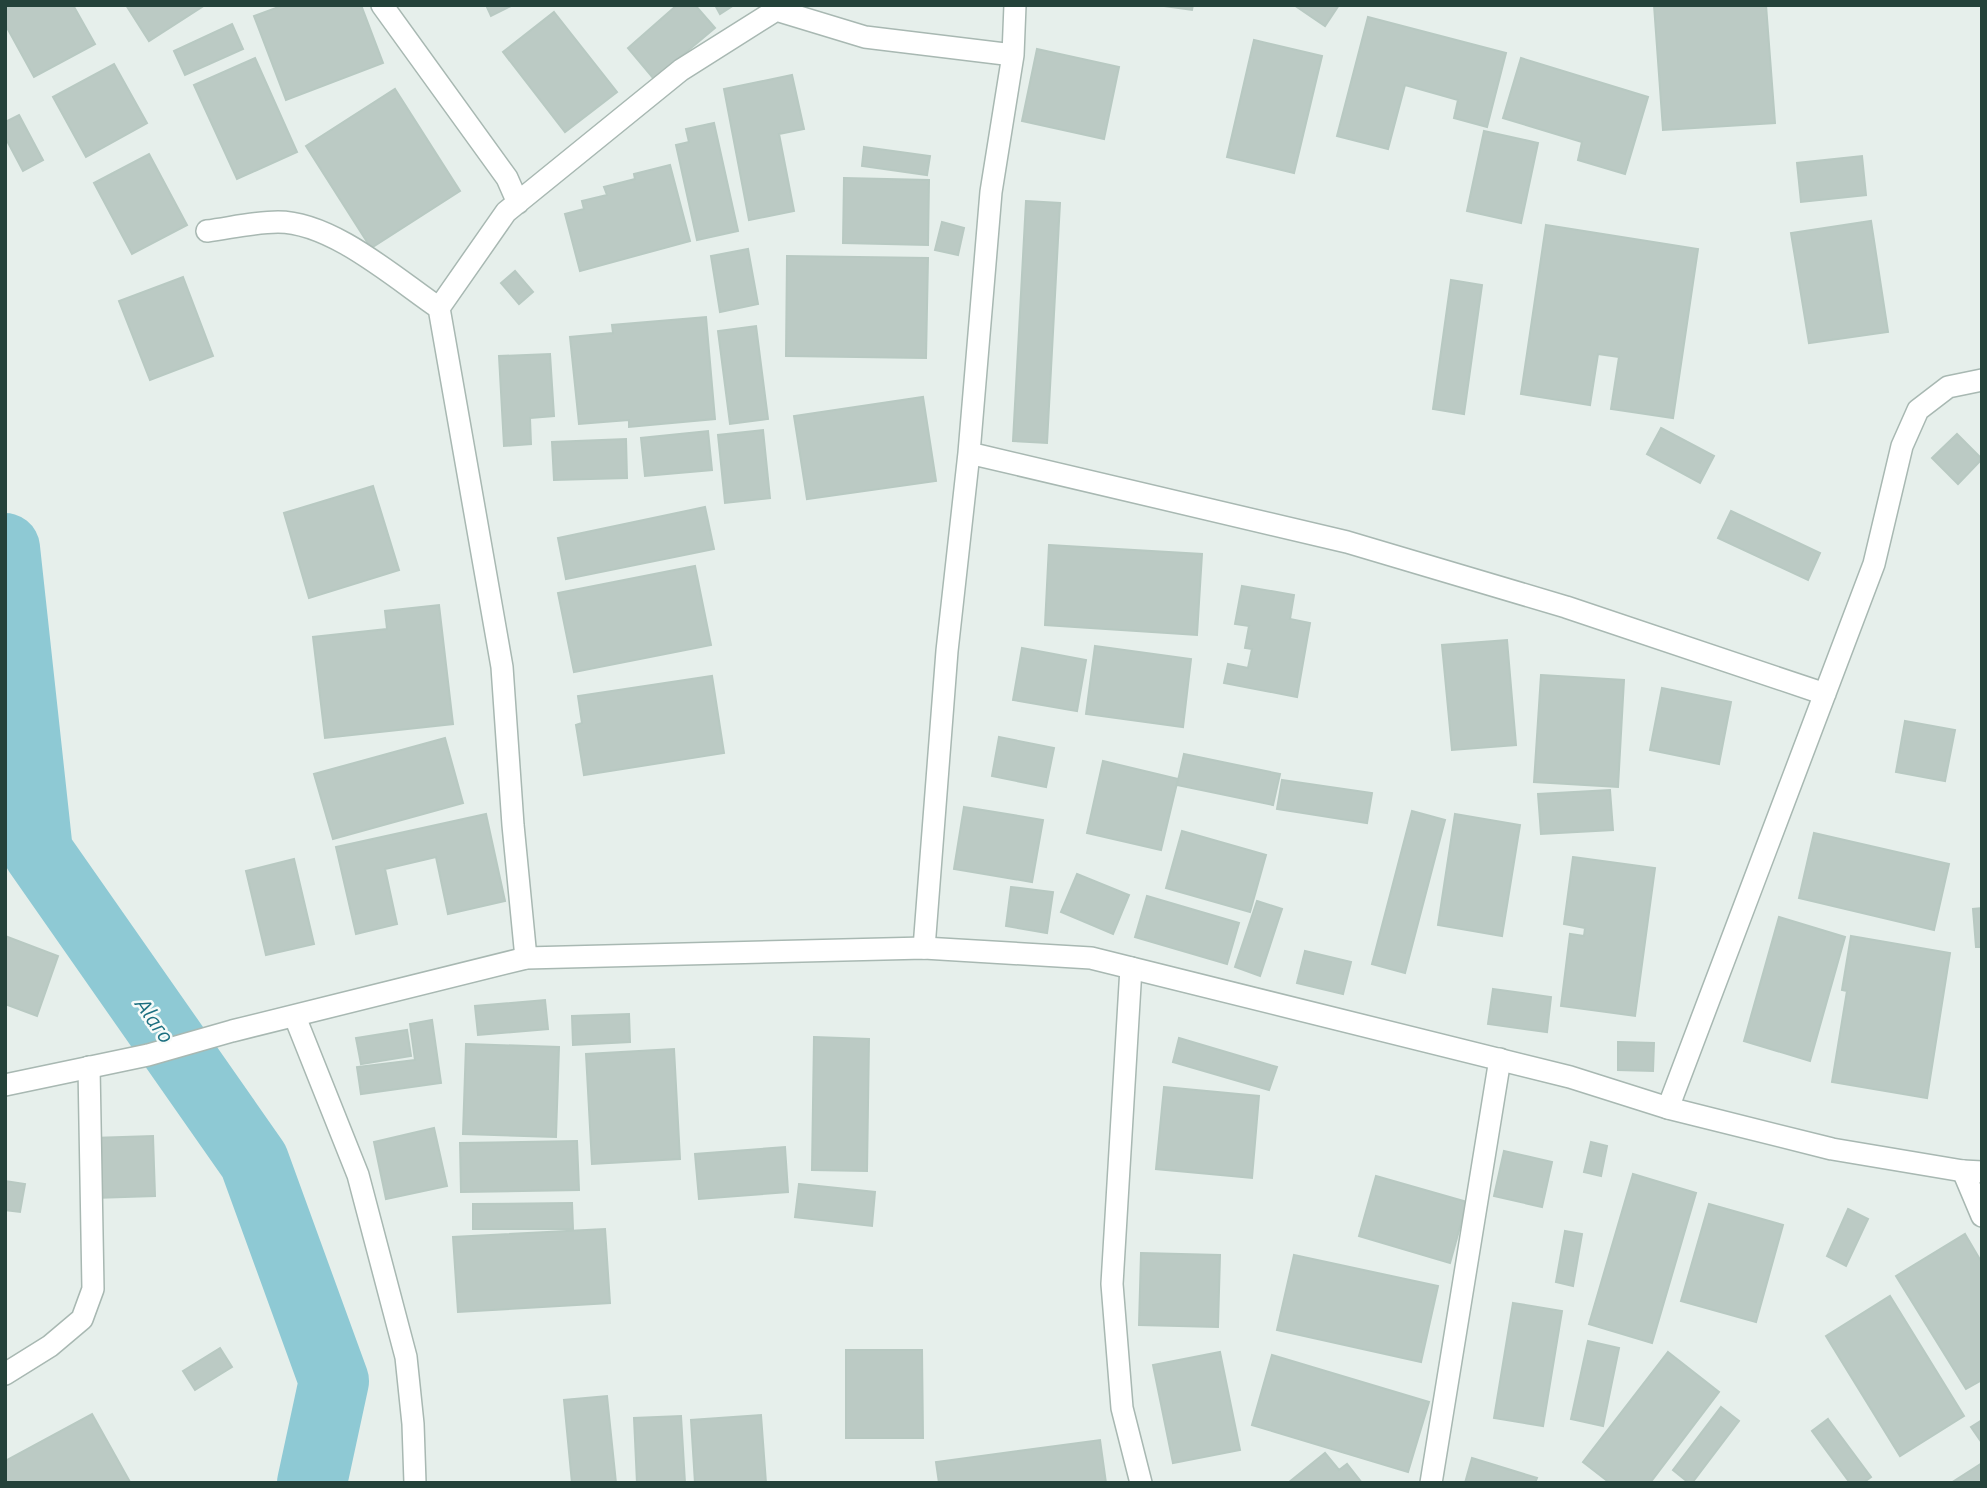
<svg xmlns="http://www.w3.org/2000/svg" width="1987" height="1488" font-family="Ubuntu,sans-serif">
<rect width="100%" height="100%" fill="#e6efeb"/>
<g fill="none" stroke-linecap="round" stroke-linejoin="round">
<path stroke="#8ec9d4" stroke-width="70" d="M5,548l33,304 216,309 80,220 -22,102"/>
</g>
<path fill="#bbcac4" stroke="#b8c9c2" stroke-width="2" d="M5,5h68l22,39 -61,33 -29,-53z
M126,5h79l-56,36z
M284,5h77l22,58 -97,37 -32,-84z
M486,5h27l-22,11z
M677,5h18l20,23 -61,51 -26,-31z
M715,5h19l-14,9z
M1157,5h36l-1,5z
M1294,5h45l-14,21z
M1654,5h112l9,118 -112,7z
M554,12l63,80 -52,40 -62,-80z
M1368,17l138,36 -19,74 -33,-9 4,-18 -53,-15 -17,64 -51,-13z
M232,24l11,25 -58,26 -11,-24z
M1254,40l68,16 -28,117 -67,-16z
M1037,49l82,18 -15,72 -82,-18z
M255,58l42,94 -60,27 -43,-94z
M1521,58l127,39 -23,77 -47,-14 4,-18 -79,-24z
M114,64l33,59 -61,34 -33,-60z
M792,75l12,54 -25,5 15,77 -45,9 -25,-131z
M395,89l65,102 -89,57 -65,-102z
M19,115l24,45 -20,11 -18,-34v-15z
M714,123l24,108 -41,9 -21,-95 13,-3 -3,-13z
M1484,131l54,12 -17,80 -54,-12z
M864,147l66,9 -3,19 -65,-9z
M149,154l38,71 -55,29 -38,-71z
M1862,156l4,39 -65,7 -4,-39z
M670,165l20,76 -110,30 -15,-57 19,-5 -2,-8 25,-6 -3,-8 31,-8 -1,-5z
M844,178l85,2 -1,65 -85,-2z
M1026,201l34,2 -13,240 -34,-2z
M1871,221l17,111 -79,11 -18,-110z
M942,222l22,6 -6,27 -23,-5z
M1546,225l152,24 -25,169 -62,-9 8,-52 -21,-3 -8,51 -69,-11z
M748,249l10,55 -38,8 -9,-56z
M787,256l141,2 -2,100 -140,-2z
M515,271l18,21 -14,12 -18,-21z
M183,277l30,79 -63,24 -31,-79z
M1451,280l31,5 -18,129 -31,-5z
M706,317l9,102 -86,8v-7l-50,4 -9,-87 43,-4 -1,-8z
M756,326l12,93 -38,5 -12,-93z
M550,354l4,62 -24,2 1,26 -27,2 -5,-90z
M923,397l13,84 -129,18 -13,-83z
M1661,428l53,28 -14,27 -53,-29z
M763,430l7,68 -45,5 -7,-68z
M708,431l4,39 -67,6 -4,-38z
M1957,434l25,25 -24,25 -26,-26z
M626,439l1,39 -73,2 -2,-38z
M373,486l26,84 -90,28 -25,-85z
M705,507l9,42 -148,30 -8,-41z
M1731,511l89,42 -12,27 -90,-42z
M1049,545l153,9 -5,81 -152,-10z
M695,566l16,79 -137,27 -16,-79z
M1242,586l52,9 -4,24 20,4 -13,74 -73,-14 4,-19 20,4 4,-19 -7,-1 4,-22 -14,-2z
M439,605l14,119 -128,14 -12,-101 74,-8 -2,-18z
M1507,640l9,105 -64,5 -10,-105z
M1095,646l96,13 -8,68 -97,-13z
M1022,648l64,12 -9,51 -64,-11z
M1541,675l83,5 -6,107 -84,-5z
M712,676l12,77 -140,22 -8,-50 6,-2 -4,-27z
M1662,688l69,14 -12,62 -69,-14z
M1905,721l50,9 -10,51 -49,-9z
M999,737l55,11 -8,39 -54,-11z
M445,738l18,65 -130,36 -19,-65z
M1184,754l96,20 -7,31 -96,-20z
M1103,761l75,18 -17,71 -74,-17z
M1282,780l90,13 -5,30 -90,-14z
M1610,790l3,40 -72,4 -3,-40z
M964,807l79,13 -11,62 -78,-13z
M1412,811l33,9 -40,153 -33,-9z
M486,814l19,87 -57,13 -12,-57 -51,12 12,55 -41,10 -20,-87z
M1455,814l65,11 -18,111 -64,-11z
M1182,831l84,24 -16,57 -84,-24z
M1814,833l135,31 -15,66 -135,-32z
M1573,857l82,11 -20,148 -74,-10 9,-72 14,2 1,-8 -21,-4z
M294,859l20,85 -48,11 -20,-84z
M1077,874l52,21 -16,39 -52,-22z
M1011,887l42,5 -6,41 -41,-7z
M1147,896l92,27 -12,41 -92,-27z
M1257,901l25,8 -22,67 -25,-9z
M1982,908v39h-6l-3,-38z
M1779,917l66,20 -35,124 -66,-20z
M5,936l53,20 -21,60 -32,-12z
M1851,936l99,17 -23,145 -95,-16 15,-91 -5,-1z
M1305,951l46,11 -8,32 -46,-11z
M1493,989l58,8 -4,35 -59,-8z
M545,1000l3,29 -70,6 -3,-29z
M629,1014l1,28 -57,3 -1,-29z
M432,1020l9,63 -80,11 -4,-27 58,-7 -5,-36z
M407,1030l4,26 -50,8 -5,-26z
M814,1037l55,2 -2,132 -55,-1z
M1179,1038l98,29 -8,23 -96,-28z
M1618,1042l36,1 -1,28 -35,-1z
M466,1044l93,3 -3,90 -93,-3z
M674,1049l6,110 -88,5 -6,-110z
M1164,1087l95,9 -7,82 -96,-9z
M434,1128l13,58 -61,13 -12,-57z
M153,1136l2,60 -61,2 -2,-60z
M577,1141l2,49 -118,2 -1,-49z
M1591,1142l16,4 -6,30 -17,-4z
M785,1147l3,45 -89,7 -4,-45z
M1504,1151l48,11 -10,45 -48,-11z
M1633,1174l63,19 -44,150 -63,-19z
M1376,1176l91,26 -17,61 -91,-27z
M5,1181l20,3 -5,28 -15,-2z
M799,1184l76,8 -3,34 -77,-9z
M572,1203l1,26h-100v-25z
M1709,1204l74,21 -27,97 -75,-21z
M1848,1209l20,10 -22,47 -19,-10z
M605,1229l5,74 -152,9 -5,-75z
M1565,1231l17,3 -9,52 -17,-4z
M1965,1234l17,29v117l-16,9 -70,-113z
M1141,1253l79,2 -2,72 -79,-2z
M1294,1255l144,31 -17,76 -144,-32z
M1890,1296l74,120 -64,40 -74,-120z
M1513,1303l49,8 -19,115 -49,-8z
M1588,1341l31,7 -16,78 -32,-7z
M220,1348l12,19 -37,23 -12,-19z
M846,1350h76l1,88h-77z
M1220,1352l20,98 -67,13 -20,-98z
M1668,1352l51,40 -69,91h-40l-27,-21z
M1272,1355l157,47 -21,70 -156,-47z
M607,1396l9,87h-44l-8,-83z
M1721,1407l18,14 -47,62h-3l-16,-13z
M92,1414l38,68 -125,1v-22z
M761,1415l5,68h-71l-4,-63z
M681,1416l4,67h-48l-3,-65z
M1828,1419l43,58 -8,6h-13l-38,-52z
M1982,1420v23l-11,-16z
M1100,1440l6,43h-167l-3,-21z
M1325,1453l14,17 8,-6 15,19h-74z
M1472,1458l65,20 -2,5h-70z
M1982,1463v20h-31z"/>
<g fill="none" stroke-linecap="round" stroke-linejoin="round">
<g stroke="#a8b8b2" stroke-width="24">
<path id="minor" d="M382,5l125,173 11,25
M207,231c23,-3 48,-9 71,-9 54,0 117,56 161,86
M969,453l378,89 219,65 259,87
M924,948l23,-297 22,-198 22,-261 22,-137 2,-50
M526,958l-13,-133 -11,-158 -63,-359 67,-96 175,-142 95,-60 89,27 148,18
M1131,968l-19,316 10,124 19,75
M295,1017l63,158 48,182 7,67 2,59
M1668,1108l206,-544 28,-118 16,-36 30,-23 34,-7
M1963,1171l19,45
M5,1374l45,-28 32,-27 11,-30 -4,-222
M1431,1483l69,-424"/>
</g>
<g stroke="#a8b8b2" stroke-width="24">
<path id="tertiary" d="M5,1085l143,-30 84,-24 294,-73 398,-10 167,10 479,119 98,31 164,41 131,22 19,1"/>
</g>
<use href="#minor" stroke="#fff" stroke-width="21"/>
<use href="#tertiary" stroke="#fff" stroke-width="21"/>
</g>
<g text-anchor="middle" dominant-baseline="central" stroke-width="5" stroke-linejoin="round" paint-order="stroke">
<g font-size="21" font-style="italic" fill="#1c6f80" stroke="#f7fbf9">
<text transform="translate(155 1020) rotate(55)">Alaro</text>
</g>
</g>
<rect width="1987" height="1488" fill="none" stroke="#24423a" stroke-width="14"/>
</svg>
